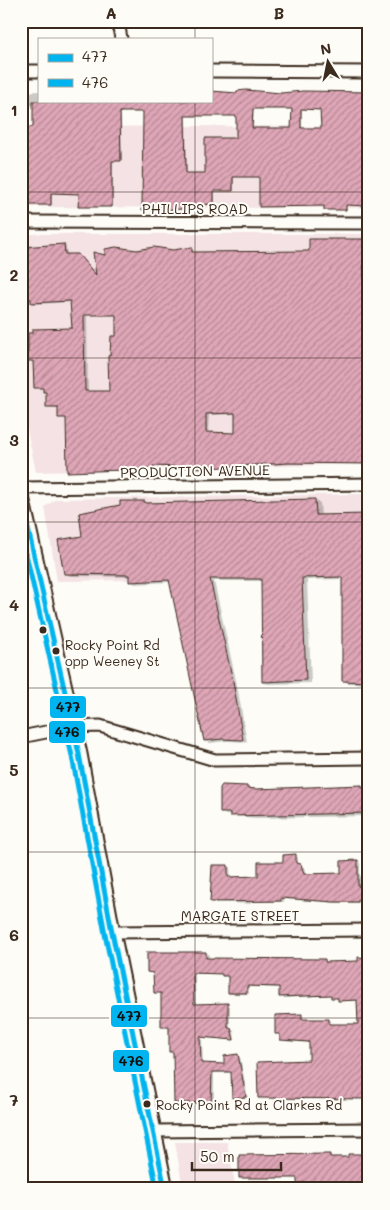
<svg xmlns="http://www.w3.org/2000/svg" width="390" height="1210" font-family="Mali,sans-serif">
<defs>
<pattern id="building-hatch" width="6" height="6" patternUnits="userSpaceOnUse" patternTransform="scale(1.25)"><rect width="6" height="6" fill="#dea6b7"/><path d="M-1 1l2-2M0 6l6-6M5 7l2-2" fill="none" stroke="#b58794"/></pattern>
</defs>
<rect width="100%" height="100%" fill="#fdfcf7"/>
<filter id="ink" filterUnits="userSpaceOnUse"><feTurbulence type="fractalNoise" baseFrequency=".02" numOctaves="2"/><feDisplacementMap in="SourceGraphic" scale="10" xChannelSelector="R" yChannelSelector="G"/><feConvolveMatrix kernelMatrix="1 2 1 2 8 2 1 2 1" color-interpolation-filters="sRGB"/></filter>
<g filter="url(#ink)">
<path fill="#f4e2e4" d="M185,126l184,1v81l-348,-1v-79z
M21,234h348v230l-333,8 -15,-71z
M369,494v83l-312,4 -12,-74 11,-8z
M175,1142h52l9,47h-53z"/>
<path fill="#0003" fill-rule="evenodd" d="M26,89l1,3 12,-1v10h172l70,-7 88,-1 -1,113 -22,-1 1,5h-21l-1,-4 -63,1 -2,-30h-26v14h-19v14h-16l-8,4 -46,1 -1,-98h-23l1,49h-9v46h-32l-1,-13 -28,-1v12h-31l13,-77v-23h-13v-15zM254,109h39v20l-40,1zM302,109l19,1 2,19h-21zM186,116h51v24l-31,35 -19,-1z
M362,241l3,1 1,28h3v19h-3l3,175h-77l-82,4 -55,-1v3l-87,1 -1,-53 -8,-1v-9l-11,-1 -1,-14 -3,-5 -9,-1v-25l-6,-2 6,-26 39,-5 -3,-27 -36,2 -7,-6 -4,-18 -3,1v-32l43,-4 2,1 1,9 13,2 18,19 9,-20 30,-5h36l19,-3 2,5 116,-1zM87,315h30l1,23 -7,54h-23zM236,414v20h-28l1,-19z
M315,500l5,3 1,13 48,-1v169l-21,-1 -5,-3v-101l-36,1 4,103 -43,1 -5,-2 -1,-101h-48l23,104 10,57 -20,-1 -17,2 -5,-2 -34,-159 -36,2 -4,-3 -1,-4 -60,-1 -5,-3 18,-36 62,-35 4,3z
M247,787l9,3 113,-3v29l-114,2 -29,-3 -4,-3z
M295,856l3,1v8l6,2 2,8 36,-1 16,-13 2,2v13h9v27h-32l-53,-4v3h-33v2l-40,-2 17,-36 2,1 1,11h29z
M148,953h58l3,1v5l116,1 3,3 31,-1 10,-4v141l-110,-2 51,-36v-18l-26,-2 -3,-6 -5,-1 26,-18 3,5 23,-1 3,5h28l-1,-24h-16l-10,-6 -49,3 -3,-2 1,-8 -32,-1v7h-17l-3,-1v-16l-6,-3h-28l1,32h34v23l4,2 1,9 -33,-2 1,26 22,1 13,-10 2,2 8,41 -15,-1v-25l-19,1v31l-39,-2v-50l-5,-1v-23l-7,-1v-33l-8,-2 -1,-19 -6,-1z
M330,1155l2,3h17v-3h20v34h-47v-6h-22l-2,-5 -57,-1z"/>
<path fill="url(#building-hatch)" stroke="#3b2a1e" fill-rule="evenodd" d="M246,90l35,3 22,-2 66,1 -2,114 -21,-1v5h-22v-4l-65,1v-30h-26v14h-19v13l-17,1 -8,4 -47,1 1,-98h-23l1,49h-9v46h-34l1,-13 -28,-1v12h-30v-77l12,-1v-26h178v-10l26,2v-2zM253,109h39l-1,19h-39zM301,109l19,1 1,18h-20zM185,116h51v22h-31v35h-19z
M309,239h54l3,137h3v88l-81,-1 -81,5 -54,-2v3l-86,3 -1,-54h-8v-11h-12v-15h-3v-4h-9l-1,-27h-5v-28h5v-4l39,-1 -2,-27 -39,2v-4h-5l-5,-20v-32l43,-3 1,10h13l18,21 -3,-23 12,3v-6l11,-2 21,3 17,-3 19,3 19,-3v5l117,-1zM84,315h32v21h-5l-1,19 -2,1 1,35h-24zM235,413v20l-29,-1v-18z
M315,499l1,16 53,-1v168l-27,-1v-104l-40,1 4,102 -44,2 -1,-103h-51l23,102 10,59 -21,-1 -18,2 -35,-161 -40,2v-7l-65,-1 -6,-34 24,-4 -3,-23 41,-8v-4h25v2z
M222,785l25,1v2l9,1 106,-4v3h7v25l-139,3v-3h-10v-25z
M296,854v9l5,1 3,10 37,-1v-12l17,-1v26l5,1 1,12h-6v3h-24l-53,-4v3l-71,1 2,-37h16v12l30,-1v-14h25v-7z
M147,952h59v6l119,1v3l33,-1v-4l11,1v69h-3l-1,27 1,4h3v41l-111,-1 -1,-36 52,-2v-18l-29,-2v-6h-5v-19l27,-1v5h27v5h29l-1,-24 -19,1v-3h-7v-3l-52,2v-10l-32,-1v7h-19v-17h-6v-2l-29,-1 1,31 34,-1v25h3l3,12 -34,-3 1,26 23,1v-8l14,-2 8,43 -14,1 -1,-26h-19l-1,31h-37l-1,-51h-4v-25h-8v-34h-7l-1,-20 -6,-1z
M330,1154v3h18v-3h20v30h-11v5h-36v-7l-24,1v-5h-58v-23z"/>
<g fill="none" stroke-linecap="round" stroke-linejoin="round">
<g stroke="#3b2a1e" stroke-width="15">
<path id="minor" d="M118,21l3,18
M21,71h18
M211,71l158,1
M21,222l348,1
M21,488l348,-4
M21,737l50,-10 29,-1 115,34 154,-2
M112,932l257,-2
M153,1131l216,-2"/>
</g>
<g stroke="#3b2a1e" stroke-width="19">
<path id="major" d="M21,497l58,257 33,178 53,257"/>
</g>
<use href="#minor" stroke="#fdfcf7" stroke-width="11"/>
<use href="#major" stroke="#fdfcf7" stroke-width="15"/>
<g stroke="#fdfcf7" stroke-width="9">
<path id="bus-1" d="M21,498l58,256 33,178 53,257"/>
</g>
<g stroke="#fdfcf7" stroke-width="9">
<path id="bus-2" d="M21,532l51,224 33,178 52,255"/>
</g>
<use href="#bus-1" stroke="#00b5ef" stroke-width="5"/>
<use href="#bus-2" stroke="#00b5ef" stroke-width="5"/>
</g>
</g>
<path fill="none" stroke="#3b2a1e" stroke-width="1" stroke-opacity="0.55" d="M195,21v18M195,101v1088M21,192h348M21,358h348M21,522h348M21,688h348M21,852h348M21,1018h348"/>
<g fill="#3b2a1e" stroke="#fdfcf7" stroke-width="2">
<circle cx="43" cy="630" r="4.5"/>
<circle cx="56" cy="651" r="4.5"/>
<circle cx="147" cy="1104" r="4.5"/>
</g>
<g text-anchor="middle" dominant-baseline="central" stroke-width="4" stroke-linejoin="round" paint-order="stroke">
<g font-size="13" fill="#3b2a1e" stroke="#fdfcf7" text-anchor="start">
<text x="65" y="644">Rocky Point Rd<tspan x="65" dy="16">opp Weeney St</tspan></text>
<text x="156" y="1104">Rocky Point Rd at Clarkes Rd</text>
</g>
<g font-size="14" fill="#3b2a1e" stroke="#fdfcf7">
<text x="195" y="208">PHILLIPS ROAD</text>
<text transform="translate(195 471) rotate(-1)">PRODUCTION AVENUE</text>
<text x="240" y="915">MARGATE STREET</text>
</g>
</g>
<g stroke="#fdfcf7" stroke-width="2">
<rect x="49" y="695" width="38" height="24" rx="5" fill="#00b5ef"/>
<rect x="48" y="720" width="38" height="24" rx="5" fill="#00b5ef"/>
<rect x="110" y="1004" width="38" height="24" rx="5" fill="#00b5ef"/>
<rect x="112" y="1049" width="38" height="24" rx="5" fill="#00b5ef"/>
</g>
<g font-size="14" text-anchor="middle" font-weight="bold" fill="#111">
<text x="68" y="712">477</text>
<text x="67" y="737">476</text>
<text x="129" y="1021">477</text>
<text x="131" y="1066">476</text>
</g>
<rect width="390" height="1210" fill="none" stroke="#fdfcf7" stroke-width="55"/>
<rect x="38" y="38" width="175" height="65" fill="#fdfcf7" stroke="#afa8a0"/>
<rect x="48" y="54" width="25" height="8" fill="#00b5ef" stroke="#afa8a0"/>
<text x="82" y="62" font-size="15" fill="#3b2a1e">477</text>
<rect x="48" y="79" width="25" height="8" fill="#00b5ef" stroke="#afa8a0"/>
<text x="82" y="88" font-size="15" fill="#3b2a1e">476</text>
<g transform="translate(328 62) rotate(350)" stroke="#fdfcf7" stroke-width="4" paint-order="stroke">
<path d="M0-4L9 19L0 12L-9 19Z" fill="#3b2a1e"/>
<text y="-8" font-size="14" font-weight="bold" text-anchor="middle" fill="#3b2a1e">N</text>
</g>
<path d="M192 1162v8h89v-8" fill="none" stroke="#3b2a1e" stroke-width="2.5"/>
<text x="200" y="1162" font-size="15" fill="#3b2a1e" stroke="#fdfcf7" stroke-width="4" paint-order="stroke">50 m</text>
<rect x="28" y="28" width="334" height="1154" fill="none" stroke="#3b2a1e" stroke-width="2"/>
<g font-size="16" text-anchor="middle" font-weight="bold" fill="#3b2a1e">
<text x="111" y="19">A</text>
<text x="279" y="19">B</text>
<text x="14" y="116">1</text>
<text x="14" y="281">2</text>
<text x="14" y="446">3</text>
<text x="14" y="611">4</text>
<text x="14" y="776">5</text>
<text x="14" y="941">6</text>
<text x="14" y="1106">7</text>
</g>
</svg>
